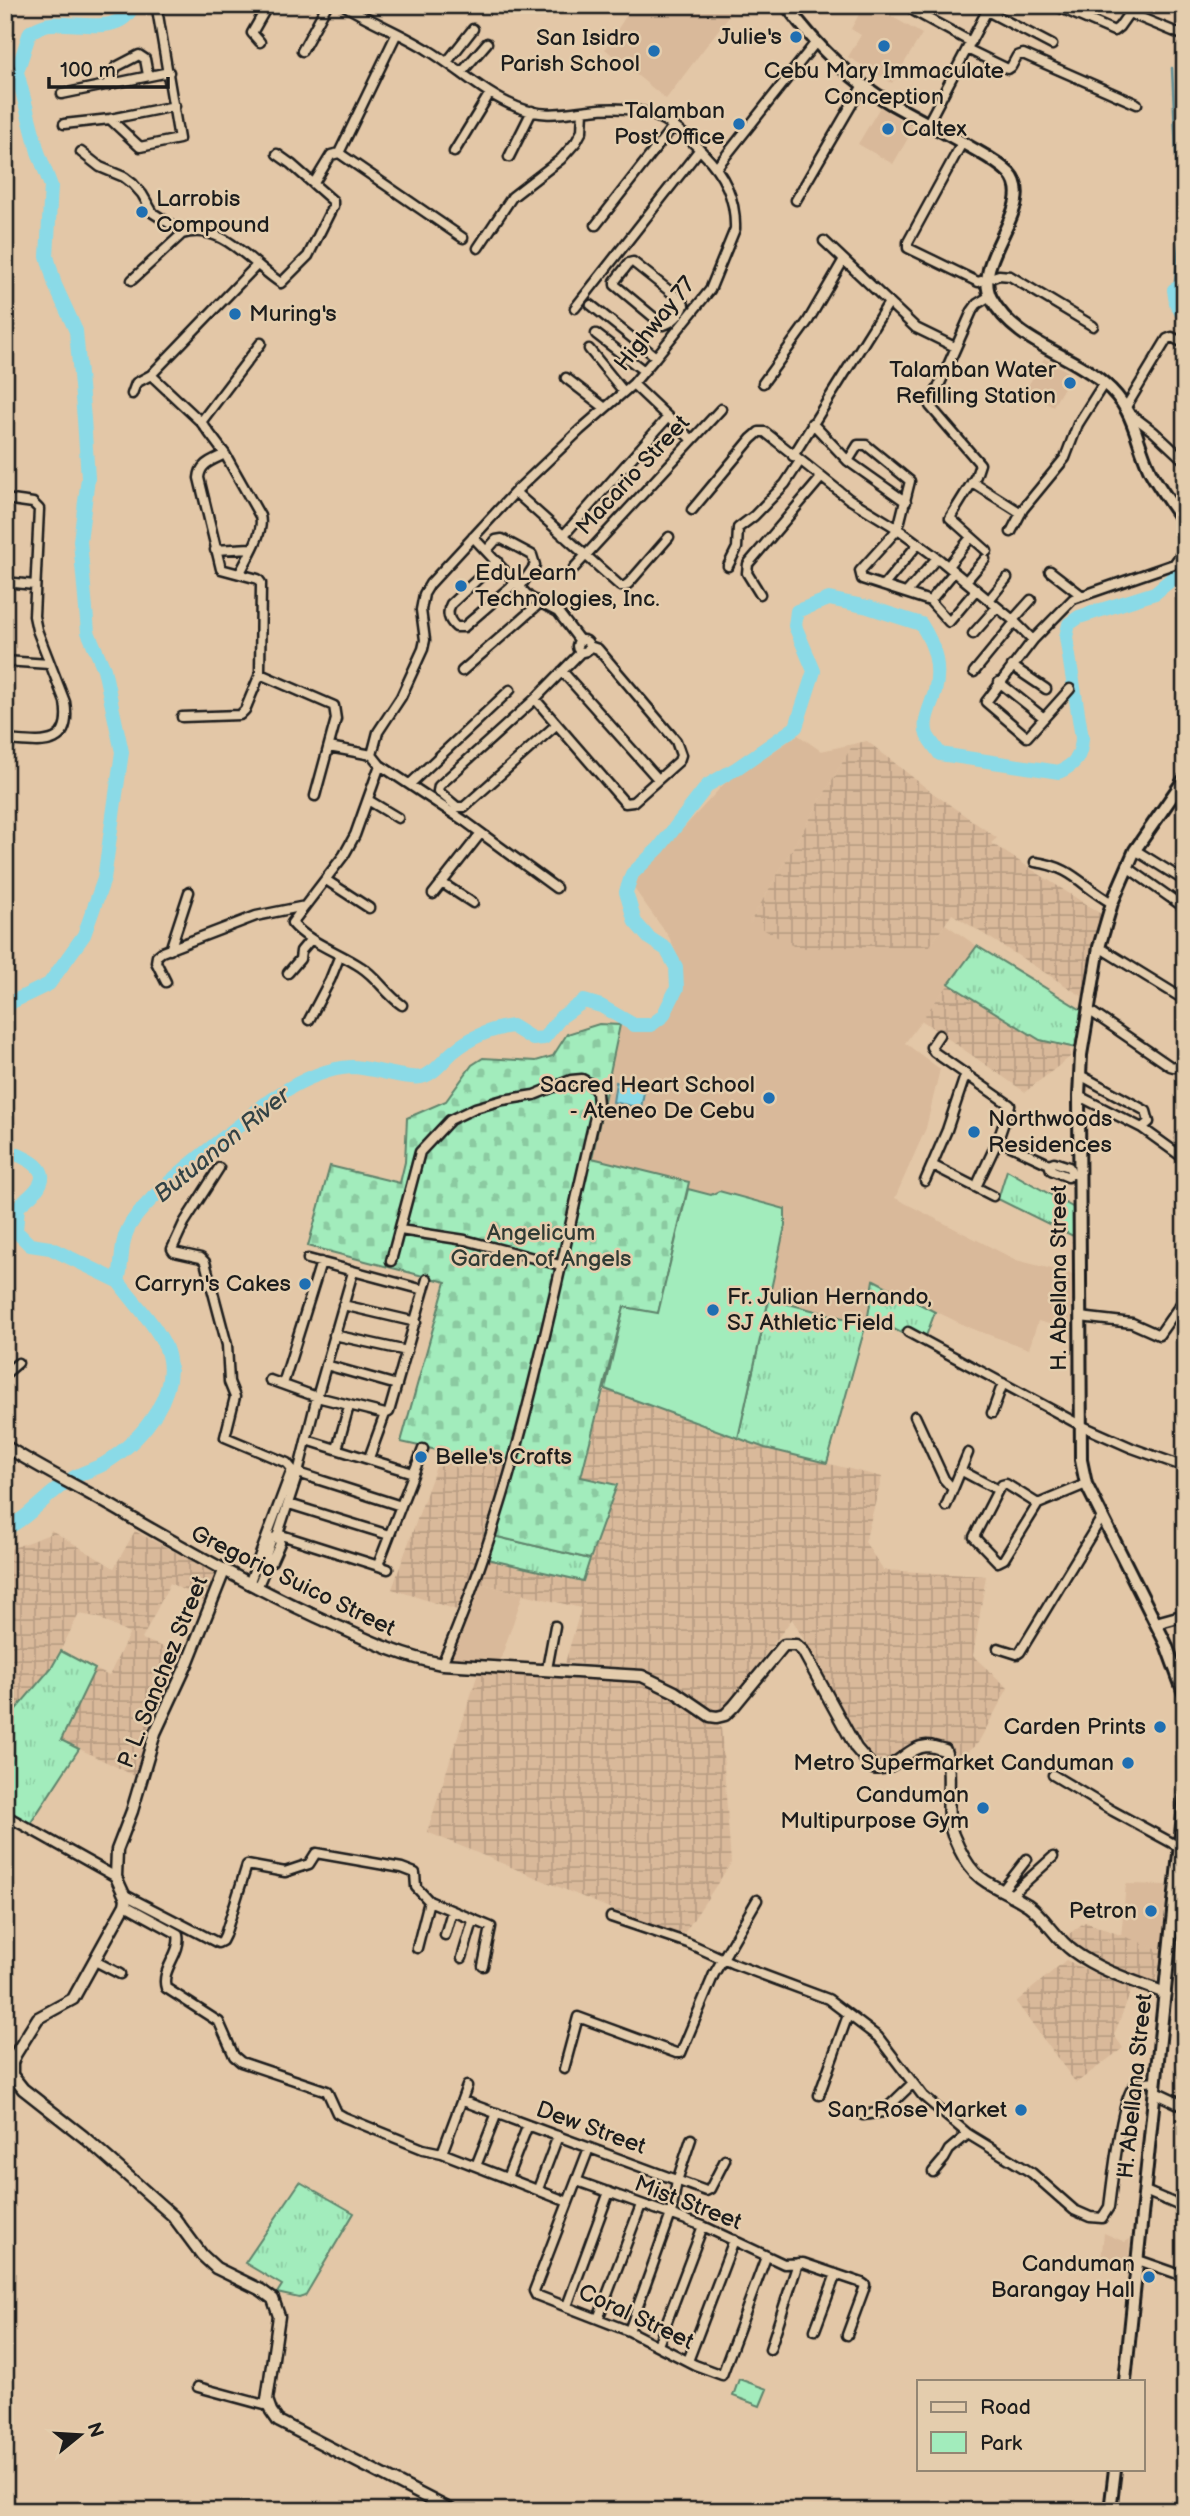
<svg xmlns="http://www.w3.org/2000/svg" width="1190" height="2516" font-family="'Balsamiq Sans',sans-serif">
<defs>
<pattern id="industrial-grid" width="8" height="8" patternUnits="userSpaceOnUse" patternTransform="scale(1.75)"><rect width="8" height="8" fill="#d9b99a"/><path d="M0 4h8M4 0v8" fill="none" stroke="#ba9e84"/></pattern>
<pattern id="grass-tufts" width="24" height="20" patternUnits="userSpaceOnUse" patternTransform="scale(1.75)"><rect width="24" height="20" fill="#a2ecbc"/><path d="M3 7l-1-3M5 7V3M7 7l1-3M15 17l-1-3M17 17v-4M19 17l1-3" fill="none" stroke="#8bcaa1"/></pattern>
<pattern id="cemetery-stones" width="16" height="16" patternUnits="userSpaceOnUse" patternTransform="scale(1.75)"><rect width="16" height="16" fill="#a2ecbc"/><path d="M2 7V4a2 2 0 0 1 4 0v3zM10 15v-3a2 2 0 0 1 4 0v3z" fill="#8bcaa1"/></pattern>
</defs>
<rect width="100%" height="100%" fill="#e3c7a7"/>
<filter id="ink" filterUnits="userSpaceOnUse"><feTurbulence type="fractalNoise" baseFrequency=".0143" numOctaves="2"/><feDisplacementMap in="SourceGraphic" scale="14" xChannelSelector="R" yChannelSelector="G"/><feConvolveMatrix kernelMatrix="1 2 1 2 8 2 1 2 1" color-interpolation-filters="sRGB"/></filter>
<g filter="url(#ink)">
<path fill="#d9b99a" d="M633,5h104l-71,94 -61,-50z
M864,5h8l50,29 -30,49 -44,-26 13,-22 -10,-6z
M880,107l34,21 -21,36 -35,-20z
M1044,358l28,16 -19,32 -28,-15z
M798,735l23,16 32,-7 -103,178 180,24 15,-22 32,22 -72,97 35,26 -14,59 -31,70 121,62 56,14 -1,56 -33,-9 -9,28 -59,-21 -96,-47 -8,43 -97,-25 -31,139 -133,-49 53,-76 31,-130 -97,-25 28,-133 32,6 12,-11 16,-39 2,-14 -13,-30 -36,-50 7,-12 84,-91z
M479,1583l44,11 -23,67 -52,-1z
M1126,1884l41,1 -6,65 -40,-13z
M1104,2233l21,9 5,-3 -2,34 -28,-4z"/>
<path fill="url(#industrial-grid)" d="M867,741l63,50 67,47 -6,5 113,73 -8,20 -11,62 -133,-84 -22,32 -133,2 -47,-26 103,-178z
M949,984l91,56 30,7v10l-45,35 -104,-72z
M605,1389l160,59 117,29 -17,65 18,28 103,6 -13,80 35,32 -30,55 -20,17 -9,-14 -16,-6 -17,3 -25,17 -8,3 -8,-2 -19,-29 -64,-113 -60,80 -10,11 -8,2 -32,-22 -39,-21 -78,-6 16,-55 -102,-25 8,-24 96,22 34,-96 -36,-8z
M442,1450l66,16 -48,145 -68,-22z
M51,1530l63,38 21,-37 84,44 -10,29 -39,-21 -28,56 43,16 -39,87 -11,34 -74,-36 34,-71 14,7 20,-42 -32,-17 -18,-3 -27,53 -46,55 -1,-171 45,-17z
M478,1673l139,9 2,-3h21l26,11 55,37 10,136 -50,75 -254,-106z
M1085,1922l76,28 -5,34 -54,-21 -29,-16 -8,-10z
M1066,1960l30,14 37,12 -19,49 9,13 -47,35 -60,-81z"/>
<path fill="url(#grass-tufts)" stroke="#5f846c" stroke-width="2" d="M977,946l106,65 -7,37 -36,-8 -91,-56z
M1007,1170l67,38 -1,28 -75,-37z
M874,1280l61,32 -12,32 -55,-28z
M769,1299l97,25 -39,139 -62,-15 -27,-10z
M494,1536l96,23 -7,22 -96,-22z
M61,1651l34,18 -34,71 18,9 -51,78 -23,-15v-90l47,-55z
M300,2182l54,31 -49,83 -6,2 -22,-5 5,-8 -37,-22z"/>
<path fill="url(#cemetery-stones)" stroke="#5f846c" stroke-width="2" d="M599,1024l21,1 -28,133 97,24 -31,132 -34,-7 -43,170 36,8 -27,74 -105,-25 23,-68 -107,-24 45,-160 -138,-36 22,-80 70,17 5,-21 2,-44 39,-17 26,-36 11,-7 53,3 17,-5 14,-22z"/>
<path fill="#a2ecbc" stroke="#5f846c" stroke-width="2" d="M688,1189l23,6 8,-4 66,18v17l-47,212 -133,-49 19,-82 34,6z
M739,2379l28,10 -7,17 -27,-10z"/>
<path fill="#8adae7" stroke="#5e8e96" stroke-width="2" d="M616,1082l29,5 -4,21 -28,-6z"/>
<g fill="none" stroke-linecap="round" stroke-linejoin="round">
<path stroke="#5e8e96" stroke-width="2.5" d="M1172,68l8,168 -6,54"/>
<path stroke="#8adae7" stroke-width="14" d="M1185,284l-11,6 2,13 9,16
M5,1009l7,-7 37,-18 35,-49 20,-56 18,-127 -18,-83 -16,-37 -8,-91 8,-63 -4,-59 -8,-88 -21,-46 -8,-29 4,-70 -13,-34 -21,-80 13,-40c6,-3 14,-8 21,-8 25,-3 70,13 82,-19
M5,1149c14,7 47,16 34,37 -5,8 -15,15 -21,21l-2,24 14,14 20,3 68,33
M5,1529c26,-12 43,-37 68,-51 11,-7 24,-9 34,-16 35,-23 77,-71 58,-116 -11,-24 -32,-44 -47,-65 5,-17 2,-37 10,-52 13,-29 85,-83 113,-105 12,-10 24,-21 37,-29 22,-14 48,-27 74,-28 17,0 56,13 69,10 14,-3 23,-18 33,-26 17,-14 37,-22 58,-25l21,13 11,-1 17,-21 23,-16 17,5 33,19h17l12,-9 14,-28 -1,-21 -10,-18 -17,-11 -14,-16 -9,-30 6,-18 27,-26 49,-63 29,-17 59,-41 18,-56 -19,-45 2,-15 32,-12 39,8 53,17c14,22 20,42 14,68 -4,14 -13,29 -8,43 3,6 9,13 13,19l119,18c17,-8 22,-16 23,-34l-16,-101 3,-13 10,-7 76,-24 30,-25"/>
<g stroke="#1c1c1c" stroke-width="13">
<path id="minor" d="M344,5c27,17 57,28 84,45 30,18 56,44 89,57 28,11 45,6 73,3 52,-6 78,5 113,43 20,20 33,46 32,76l-25,61 -55,68 -22,26 -53,46 -65,62 -85,92 -6,10 -3,16 4,30 -2,9 -22,48 -23,35 -6,23
M910,5l4,6 57,31
M1054,5l60,26 5,-4 10,-14 56,23
M987,11l65,34
M260,42l-8,-9 16,-28
M967,49l41,20 3,-2 6,-11 6,-2 114,50
M302,51l25,-46
M5,56l4,15 -4,8
M447,62l26,-33
M462,72l25,-29
M108,85l8,-18 23,-12 6,4 3,16
M62,94l107,-22
M110,119l30,28 39,-8 -22,-130 1,-4
M928,123l62,-118
M64,124l46,-5 65,-13
M962,143l-54,99v6l70,34 21,-7 11,1 83,50
M81,152l19,15 24,10 9,7 9,10 11,19 25,16 4,5c40,-13 69,30 99,49l27,-27 25,-50v-5l-42,-37 -14,-10
M454,152l36,-59
M339,153l124,85
M509,157l23,-46
M717,167l99,-125
M314,183l17,-28 8,-2 58,-120
M796,200l67,-115
M596,225l78,-100
M824,241l92,87 39,19
M478,248l34,-51 49,-38 15,-17 6,-11 1,-20
M633,262l49,39 2,4c-2,8 -13,19 -21,20l-48,-40v-4l14,-18z
M132,280l50,-46
M591,305l65,52
M575,308l125,-159
M596,334l48,37
M589,349l35,43
M151,375l50,47 24,32 35,62c5,16 -13,42 -20,57
M566,378l39,30
M763,383l45,-62 35,-60
M633,384l58,55
M132,394l4,-11 15,-8 106,-110
M1126,407l41,-68 5,-2 13,7
M1129,413l25,19 31,29
M201,422l60,-79
M812,423l36,38 58,41
M793,456l95,-152
M848,461l10,-16h8l44,36 -12,48 -38,42 2,8 68,22 19,21 27,-32
M972,482l49,31
M515,492l105,94h5l4,-3 40,-46
M5,499l28,4 6,6 -5,107 3,14 28,72c8,49 -26,40 -60,38
M692,510l59,-71 8,-7h6l84,67 49,30 42,31 73,60 20,20
M1011,532l12,-23 42,-51 13,-34 26,-41
M563,536l105,-119
M473,537l56,60 29,15 22,29
M215,550l36,-2
M487,550l9,-10 6,-1 30,16 3,10 -15,22
M987,551l-37,-33 26,-42 4,-12 -50,-58 42,-95 5,-7 13,-8
M497,561l-46,43c-5,9 -2,17 5,23h8l52,-45
M728,566l9,-18 1,-20 16,-12 31,-32 15,-23
M948,566l20,-25
M574,568l147,-159
M1050,571l31,24
M966,581l19,-22
M5,582l29,3
M884,585l34,-41
M907,592l30,-34
M760,594l-13,-21 1,-9 73,-86
M989,600l18,-22
M930,601l24,-29
M1013,620l18,-20
M973,634l24,-27
M577 646a6 6 0 1 1 12 0a6 6 0 1 1-12 0Z
M5,661l44,3
M1012,666l34,23
M462,671l78,-68
M562,671l96,108
M974,672l41,-50
M260,674l74,32 2,13 -21,77
M999,682l45,36
M1070,689l-43,48 -41,-35 47,-62 40,-41 101,-35 11,-15
M535,699l90,104 8,-1 46,-41 2,-6 -5,-14 -78,-92 -9,-3
M182,717l58,-2 5,-5 15,-36 1,-91 -3,-4 -37,-10 -22,-91c1,-15 14,-18 26,-24
M556,725l-92,82h-7l-19,-16 1,-5 96,-87 46,-47
M329,747l43,8 8,10 86,57 90,66
M380,765l-25,70 -11,20 -52,68c17,20 47,29 69,44 16,10 25,27 41,38
M410,784l100,-94
M368,800l30,18
M1135,850l50,31
M1035,862c38,5 46,24 77,41
M1127,867l58,41
M326,880l43,28
M442,883l31,20
M433,894l48,-61
M1099,947l86,53
M170,950l19,-58
M288,973l12,-14 1,-8 10,-12
M166,982l-10,-20 1,-6 5,-4 94,-36 49,-10
M1090,1011l80,55 4,1 11,-5
M309,1020l21,-40 10,-25
M939,1035l-8,12 3,5 76,53 -12,35 -22,47
M1080,1075l66,36 3,11 -7,6
M1079,1096l63,32 43,31
M998,1140l51,24 5,-2 15,5 3,6 8,3
M1049,1164l2,6 17,7 4,-4
M932,1165l61,31
M219,1168l-35,55 -12,26 2,3 27,6 4,4 22,83 2,37 6,15 -10,40 62,26 5,6 -43,115
M925,1181l22,-51 19,-57
M400,1230l65,10 95,25
M308,1259l116,31
M391,1261l29,-109 30,-32 25,-12 28,-8 31,-5 37,-15 11,-1 9,5 6,9 1,11c-45,188 -78,382 -156,560
M343,1305l73,17
M1080,1317l52,6 27,12 26,-37
M908,1332l172,93 52,23 53,19
M334,1335l73,16
M326,1365l71,20
M5,1374l13,-11
M270,1380l47,17 68,17
M283,1384l38,-122
M992,1413l11,-30
M915,1416l29,63 8,9
M307,1440l106,33
M337,1449l12,-43
M369,1458l16,-44 4,-2 38,-133
M962,1471l36,19
M298,1473l103,33
M1006,1484l32,20 -34,55 -6,3 -24,-25 24,-47 4,-5z
M289,1504l100,31
M1038,1504l48,-20
M946,1506l22,-53
M278,1534l110,35
M267,1565l5,-4 8,-18 -3,-6
M378,1565l45,-116
M257,1588l10,-23 -2,-7 7,-20 5,-1 21,-64 19,-76 36,-125
M998,1648l19,6 3,-2 82,-135
M547,1669l8,-43
M1053,1775l60,36 72,39
M5,1815l111,62
M1002,1891l25,-32
M125,1895l93,48 4,-2 3,-6 22,-70 38,7 24,-8 7,-11 86,15 13,5 1,14 13,14 62,26 -8,39
M1010,1896l43,-39
M125,1905l53,29c4,19 -18,36 -12,54l53,34 15,34 7,6 86,29 10,22 7,4 79,32 19,4 126,49
M611,1917l77,26 46,21 94,35 50,38 45,59 45,38 64,39 42,37 16,7 12,1 7,-11c3,-22 12,-109 25,-121 6,-5 14,-4 22,-5
M445,1935l7,-24
M417,1948l12,-47
M462,1958l11,-37
M95,1961l25,13
M564,2069l14,-52 98,36h5l33,-79 43,-74
M819,2095l29,-80
M463,2101l243,90 4,-2 15,-29
M863,2115l20,-3 30,-29
M589,2148l-55,143 2,4 93,36 66,34 27,10 44,-118
M442,2153l25,-67
M476,2166l21,-53
M933,2172l11,-13 5,-9 19,-16
M507,2178l21,-53
M577,2181l126,45 81,38 19,-1 59,20 3,2 -1,4 -17,46
M538,2189l20,-53
M1145,2191l40,17
M1138,2260l40,14
M567,2306l42,-114
M598,2319l43,-114
M815,2330l21,-56
M629,2331l42,-117 6,-33 14,-42
M658,2345l45,-119
M770,2349l28,-86
M688,2361l46,-121
M198,2387l70,19"/>
</g>
<g stroke="#1c1c1c" stroke-width="15">
<path id="tertiary" d="M5,1446c41,26 84,46 125,71 68,39 135,77 207,109 35,16 67,31 105,38l200,12 33,16 35,24 7,1 8,-2 9,-9 50,-61h12l7,6 53,97 17,20c23,4 33,-21 54,-22 6,0 12,3 18,4 9,27 -2,59 8,85 21,51 33,44 75,70 17,12 28,34 45,46 27,20 61,30 92,42
M224,1571l-37,93 -32,69 -23,78 -15,39 -1,27 10,22 -1,6 -52,94 -35,19 -23,37 -3,8v12l11,14 61,48 89,79 29,39 14,13 45,22 12,9 6,17 -12,84 4,11 7,10 175,90
M1156,1623l29,-8
M1155,2092l30,14"/>
</g>
<g stroke="#1c1c1c" stroke-width="16">
<path id="secondary" d="M786,5c29,39 62,74 104,98 25,14 50,27 75,41 15,9 31,16 44,29 30,32 -38,87 -18,125 25,46 76,53 113,85 32,27 30,54 46,88 10,19 24,36 35,54
M1185,778l-50,72 -23,53 -13,44 -18,108 -2,41 2,364 5,24 80,160 19,52
M1125,2381l60,-586
M1110,2511l5,-42"/>
</g>
<use href="#minor" stroke="#e4cdad" stroke-width="8"/>
<use href="#tertiary" stroke="#e4cdad" stroke-width="10"/>
<use href="#secondary" stroke="#e4cdad" stroke-width="10"/>
</g>
</g>
<g fill="#1f6fb2" stroke="#e4cdad" stroke-width="2.5">
<circle cx="796" cy="37" r="7"/>
<circle cx="884" cy="46" r="7"/>
<circle cx="654" cy="51" r="7"/>
<circle cx="739" cy="124" r="7"/>
<circle cx="888" cy="129" r="7"/>
<circle cx="142" cy="212" r="7"/>
<circle cx="235" cy="314" r="7"/>
<circle cx="1070" cy="383" r="7"/>
<circle cx="461" cy="586" r="7"/>
<circle cx="769" cy="1098" r="7"/>
<circle cx="974" cy="1132" r="7"/>
<circle cx="305" cy="1284" r="7"/>
<circle cx="713" cy="1310" r="7"/>
<circle cx="421" cy="1457" r="7"/>
<circle cx="1160" cy="1727" r="7"/>
<circle cx="1128" cy="1763" r="7"/>
<circle cx="983" cy="1808" r="7"/>
<circle cx="1151" cy="1911" r="7"/>
<circle cx="1021" cy="2110" r="7"/>
<circle cx="1149" cy="2277" r="7"/>
</g>
<g text-anchor="middle" dominant-baseline="central" stroke-width="5" stroke-linejoin="round" paint-order="stroke">
<g font-size="23" fill="#1c1c1c" stroke="#e4cdad" text-anchor="end">
<text x="782" y="37">Julie's</text>
<text x="640" y="38">San Isidro<tspan x="640" dy="26">Parish School</tspan></text>
<text x="884" y="71" text-anchor="middle">Cebu Mary Immaculate<tspan x="884" dy="26">Conception</tspan></text>
<text x="725" y="111">Talamban<tspan x="725" dy="26">Post Office</tspan></text>
<text x="902" y="129" text-anchor="start">Caltex</text>
<text x="156" y="199" text-anchor="start">Larrobis<tspan x="156" dy="26">Compound</tspan></text>
<text x="249" y="314" text-anchor="start">Muring's</text>
<text x="1056" y="370">Talamban Water<tspan x="1056" dy="26">Refilling Station</tspan></text>
<text x="475" y="573" text-anchor="start">EduLearn<tspan x="475" dy="26">Technologies, Inc.</tspan></text>
<text x="755" y="1085">Sacred Heart School<tspan x="755" dy="26">- Ateneo De Cebu</tspan></text>
<text x="988" y="1119" text-anchor="start">Northwoods<tspan x="988" dy="26">Residences</tspan></text>
<text x="291" y="1284">Carryn's Cakes</text>
<text x="727" y="1297" text-anchor="start">Fr. Julian Hernando,<tspan x="727" dy="26">SJ Athletic Field</tspan></text>
<text x="435" y="1457" text-anchor="start">Belle's Crafts</text>
<text x="1146" y="1727">Carden Prints</text>
<text x="1114" y="1763">Metro Supermarket Canduman</text>
<text x="969" y="1795">Canduman<tspan x="969" dy="26">Multipurpose Gym</tspan></text>
<text x="1137" y="1911">Petron</text>
<text x="1007" y="2110">San Rose Market</text>
<text x="1135" y="2264">Canduman<tspan x="1135" dy="26">Barangay Hall</tspan></text>
</g>
<g font-size="23" fill="#1c1c1c" stroke="#e4cdad">
<text transform="translate(655 324) rotate(-51)">Highway 77</text>
<text transform="translate(633 475) rotate(-47)">Macario Street</text>
<text transform="translate(1059 1278) rotate(-90)">H. Abellana Street</text>
<text transform="translate(293 1581) rotate(26)">Gregorio Suico Street</text>
<text transform="translate(163 1672) rotate(-68)">P. L. Sanchez Street</text>
<text transform="translate(1135 2086) rotate(-84)">H. Abellana Street</text>
<text transform="translate(591 2128) rotate(20)">Dew Street</text>
<text transform="translate(688 2203) rotate(21)">Mist Street</text>
<text transform="translate(636 2317) rotate(25)">Coral Street</text>
</g>
<g font-size="23" fill="#303b34" stroke="#e4cdad">
<text x="541" y="1233">Angelicum<tspan x="541" dy="26">Garden of Angels</tspan></text>
</g>
<g font-size="24" font-style="italic" fill="#324245" stroke="#e4cdad">
<text transform="translate(222 1145) rotate(-39)">Butuanon River</text>
</g>
</g>
<rect width="1190" height="2516" fill="none" stroke="#e4cdad" stroke-width="28"/>
<rect x="14" y="14" width="1162" height="2488" fill="none" stroke="#1c1c1c" stroke-width="2.5" filter="url(#ink)"/>
<rect x="917" y="2380" width="228" height="91" fill="#e4cdad" stroke="#948673" stroke-width="2"/>
<rect x="931" y="2402" width="35" height="10" fill="#e4cdad" stroke="#948673" stroke-width="2"/>
<text x="980" y="2414" font-size="21" fill="#1c1c1c">Road</text>
<rect x="931" y="2432" width="35" height="21" fill="#a2ecbc" stroke="#948673" stroke-width="2"/>
<text x="980" y="2450" font-size="21" fill="#1c1c1c">Park</text>
<g transform="translate(80 2435) rotate(72)" stroke="#e4cdad" stroke-width="5" paint-order="stroke">
<path d="M0-5L12 26L0 18L-12 26Z" fill="#1c1c1c"/>
<text y="-10" font-size="19" font-weight="bold" text-anchor="middle" fill="#1c1c1c">N</text>
</g>
<path d="M49 77v10h119v-10" fill="none" stroke="#1c1c1c" stroke-width="3.5"/>
<text x="60" y="77" font-size="21" fill="#1c1c1c" stroke="#e4cdad" stroke-width="5" paint-order="stroke">100 m</text>
</svg>
